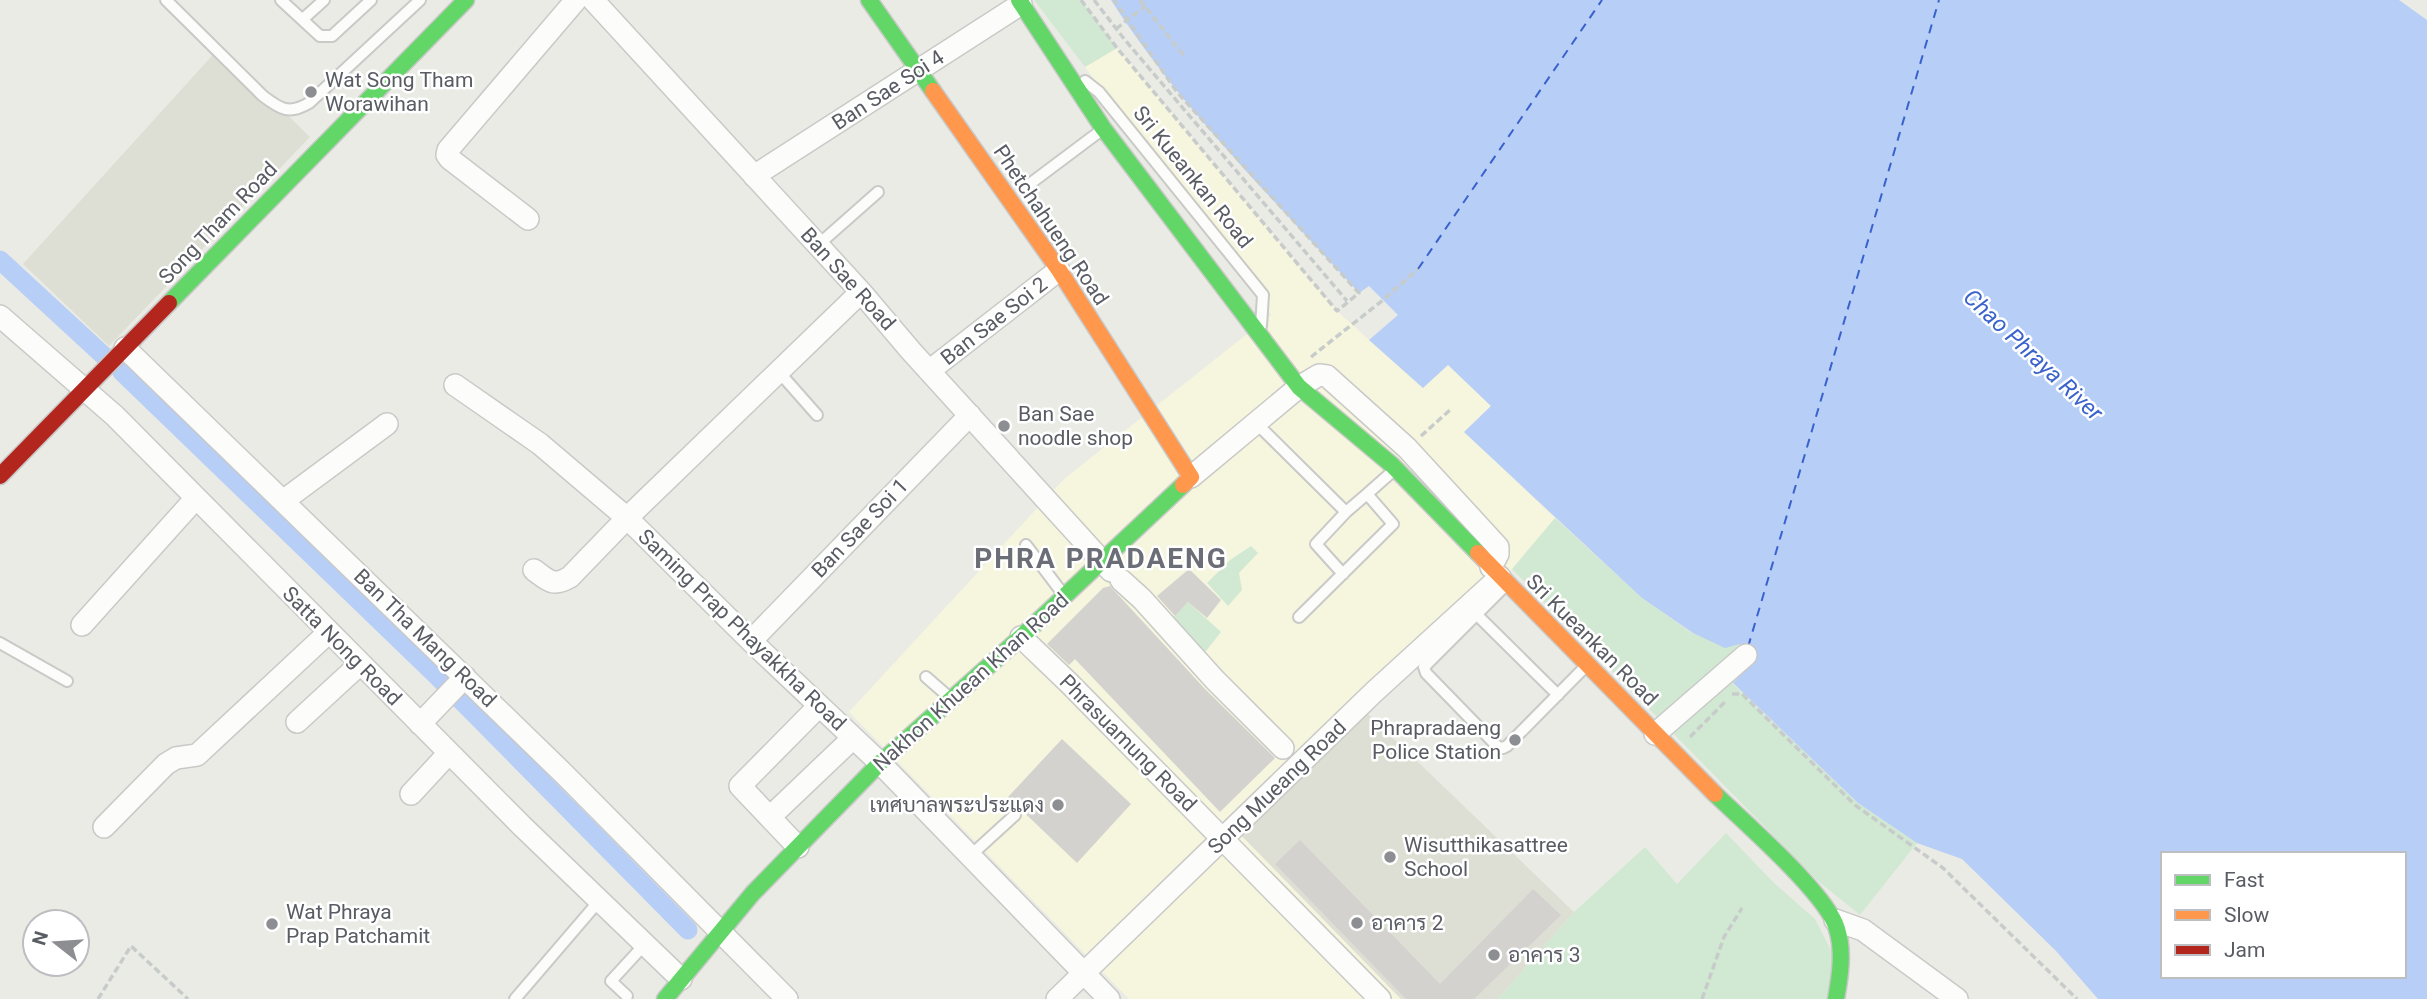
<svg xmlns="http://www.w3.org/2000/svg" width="2427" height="999" font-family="Roboto,Sarabun,sans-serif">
<rect width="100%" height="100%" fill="#ebebe5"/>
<path fill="#f6f5dd" d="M1117,48l220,263 85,76 26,-23 43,42 -27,26 91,86 -43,51 -275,262 164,168h-272l-280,-287 215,-233 207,-164 -186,-248z"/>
<path fill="#dedfd4" d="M219,48l91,89 -201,209 -86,-82z
M1366,712l208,200 -76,87h-97l-164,-168z"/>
<path fill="#d1e9d3" d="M1034,0h47l36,48 -32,19z
M1555,518l87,80 50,35 48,10 10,21 -17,20 125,119 59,40 -57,72 -42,-34 -306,-312z
M1251,546l7,7 -19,20 3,17 -14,16 -21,-23 23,-23z
M1188,602l33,30 -19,24 -32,-35z
M1726,833l48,50 41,36 21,41 -7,39h-331l76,-87 71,-65 32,37z"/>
<path fill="#b7cef7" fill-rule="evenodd" d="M1111,0h1288l28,20v979h-329l-41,-47 -95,-93 -45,-16 -59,-40 -125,-120 17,-19 -10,-20 -15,4 -32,-15 -51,-35 -178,-166 27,-26 -43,-41 -25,23 -54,-48 29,-25 -29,-29 -10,7c-85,-93 -180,-187 -248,-293zM2163,854h241v122h-241z"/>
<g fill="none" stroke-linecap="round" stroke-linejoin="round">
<path stroke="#b7cef7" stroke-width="19" d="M0,260l104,96
M122,372l317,306 249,252"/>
<path stroke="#3a62cc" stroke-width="2" stroke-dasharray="9 7" stroke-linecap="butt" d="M1418,269l184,-269
M1748,647l191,-647"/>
</g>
<path fill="#d3d2cf" d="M1189,569l32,31 -14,18 -19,-16 -13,14 -18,-20z
M1110,586l95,103 70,69 -55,54 -145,-153 -6,6 -22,-21 56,-56z
M1062,739l69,65 -54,59 -69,-66z
M1300,840l140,144 93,-95 28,26 -87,84h-68l-131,-135z"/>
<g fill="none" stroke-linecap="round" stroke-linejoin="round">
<g stroke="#c9c9c8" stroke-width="14">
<path id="lane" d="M166,0l97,96c17,13 26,19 46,7l111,-103
M281,0l39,36h12l39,-36
M303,19l21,-19
M1085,81l14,11 164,203 -2,31
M1027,186l76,-57
M818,245l60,-53
M779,372l38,43
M1255,422l91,90 -30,32 27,30
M1346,512l21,-18
M1026,545l37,49
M1505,586l-81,81 2,6 72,74 5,1 4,-2 78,-79
M1476,614l82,81
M1299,617l94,-93 -26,-30 26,-23
M0,643l67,38
M926,677l23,20
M970,856l45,-41
M627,996l-16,-15 34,-37
M515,999l84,-98"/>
</g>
<g stroke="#c9c9c8" stroke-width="24">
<path id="street" d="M593,0l268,292 50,59 200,220
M754,176l267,-172
M528,219l-78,-60 -3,-4 1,-5 128,-150
M861,292l-234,226 124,123 129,122 229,236
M0,316l115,100 407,410 159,153
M125,348l440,427 222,224
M929,371l130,-101
M455,385l85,59 87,74 -57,59c-17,10 -21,4 -36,-7
M1191,477l108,-90 20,-12 8,1 80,72 91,99v7l-7,13
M283,501l104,-77
M1121,580l21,19 73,81 68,68
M82,625l114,-127
M1021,637l48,46 311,316
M751,641l219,-226
M297,722l63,-58
M420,724l45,-47
M1655,734l91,-79
M411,794l38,-41
M770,817l83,-79
M104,827l62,-63 10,-6 21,-3 132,-123
M798,847l-58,-61 79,-80
M1835,920l28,10 94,69
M1057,999l317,-307 126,-115"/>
</g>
<g stroke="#c8c8c8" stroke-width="19">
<path id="fast" d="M869,0l64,91
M1019,0l84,128 196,259 93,78 86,88
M169,303l297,-303
M1715,794c29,28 113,101 122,135 7,22 3,48 -1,70
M665,999l88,-106 127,-130 141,-126 162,-152"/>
</g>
<g stroke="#c8c8c8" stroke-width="19">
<path id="slow" d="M933,91l126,179 132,207 -8,8
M1478,553l237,241"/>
</g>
<g stroke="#c8c8c8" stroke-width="19">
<path id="jam" d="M0,476l169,-173"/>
</g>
<path stroke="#c7cccb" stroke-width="3.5" stroke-dasharray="7 3.5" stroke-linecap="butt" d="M1081,0l36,48 220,263 22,-18 -182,-201 -63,-92
M1094,0l31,40 222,261
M1140,0l44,56
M1116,29l29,-23
M1311,357l72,-57 35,-31
M1421,436l29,-26
M1732,694h10l113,111 88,63 134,131
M1690,737l37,-37
M98,999l33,-53 57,53
M1702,999l22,-62 18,-29"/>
<use href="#lane" stroke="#fcfcfb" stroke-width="10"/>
<use href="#street" stroke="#fcfcfb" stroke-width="21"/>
<use href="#fast" stroke="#63d668" stroke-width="16"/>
<use href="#slow" stroke="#ff974d" stroke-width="16"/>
<use href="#jam" stroke="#b3261e" stroke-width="16"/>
</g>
<g fill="#8d8e91" stroke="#fff" stroke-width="2.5">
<circle cx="311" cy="92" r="7"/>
<circle cx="1004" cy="426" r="7"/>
<circle cx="1515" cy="740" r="7"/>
<circle cx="1058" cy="805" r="7"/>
<circle cx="1390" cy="857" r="7"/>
<circle cx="1357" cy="923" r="7"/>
<circle cx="272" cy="924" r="7"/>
<circle cx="1494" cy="955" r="7"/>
</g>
<g text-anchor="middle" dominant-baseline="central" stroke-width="5" stroke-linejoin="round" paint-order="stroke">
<g font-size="21" fill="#5a5c64" stroke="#fff" text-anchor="start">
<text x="325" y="80">Wat Song Tham<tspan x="325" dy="24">Worawihan</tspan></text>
<text x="1018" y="414">Ban Sae<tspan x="1018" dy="24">noodle shop</tspan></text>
<text x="1501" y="728" text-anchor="end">Phrapradaeng<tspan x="1501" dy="24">Police Station</tspan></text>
<text x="1044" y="805" text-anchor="end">เทศบาลพระประแดง</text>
<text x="1404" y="845">Wisutthikasattree<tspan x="1404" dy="24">School</tspan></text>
<text x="286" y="912">Wat Phraya<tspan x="286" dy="24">Prap Patchamit</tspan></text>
<text x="1371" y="923">อาคาร 2</text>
<text x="1508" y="955">อาคาร 3</text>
</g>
<g font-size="21" fill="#5a5c64" stroke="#fff">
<text transform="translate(888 90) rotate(-33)">Ban Sae Soi 4</text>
<text transform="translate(1193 177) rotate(51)">Sri Kueankan Road</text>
<text transform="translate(218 223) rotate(-46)">Song Tham Road</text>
<text transform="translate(1051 225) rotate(56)">Phetchahueng Road</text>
<text transform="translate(848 279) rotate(48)">Ban Sae Road</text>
<text transform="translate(994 321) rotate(-38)">Ban Sae Soi 2</text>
<text transform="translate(860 528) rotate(-46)">Ban Sae Soi 1</text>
<text transform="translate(742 630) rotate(44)">Saming Prap Phayakkha Road</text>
<text transform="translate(425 638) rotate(44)">Ban Tha Mang Road</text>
<text transform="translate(1592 640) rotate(45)">Sri Kueankan Road</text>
<text transform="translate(342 646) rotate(45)">Satta Nong Road</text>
<text transform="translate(971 682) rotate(-42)">Nakhon Khuean Khan Road</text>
<text transform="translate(1128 743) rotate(45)">Phrasuamung Road</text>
<text transform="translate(1277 787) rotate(-44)">Song Mueang Road</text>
</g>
<g font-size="23" font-style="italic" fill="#3a62cc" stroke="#fff">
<text transform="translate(2033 355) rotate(43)">Chao Phraya River</text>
</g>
<g font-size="28" font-weight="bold" letter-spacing="2" fill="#6b6e76" stroke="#fff">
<text x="1101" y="558">PHRA PRADAENG</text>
</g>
</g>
<rect x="2161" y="852" width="245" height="126" fill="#ffffff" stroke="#bdbec1" stroke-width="2"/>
<rect x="2175" y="875" width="35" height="10" fill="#63d668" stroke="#bdbec1" stroke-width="2"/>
<text x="2224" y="887" font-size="21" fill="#5a5c64">Fast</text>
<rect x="2175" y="910" width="35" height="10" fill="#ff974d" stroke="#bdbec1" stroke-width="2"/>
<text x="2224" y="922" font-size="21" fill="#5a5c64">Slow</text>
<rect x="2175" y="945" width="35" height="10" fill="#b3261e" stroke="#bdbec1" stroke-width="2"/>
<text x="2224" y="957" font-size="21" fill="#5a5c64">Jam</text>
<g transform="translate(56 943) rotate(287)"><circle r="33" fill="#ffffff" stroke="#bdbec1" stroke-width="2"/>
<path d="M0-5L12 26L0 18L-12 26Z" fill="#8d8e91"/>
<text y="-10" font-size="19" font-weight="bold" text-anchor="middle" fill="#5a5c64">N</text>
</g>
</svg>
